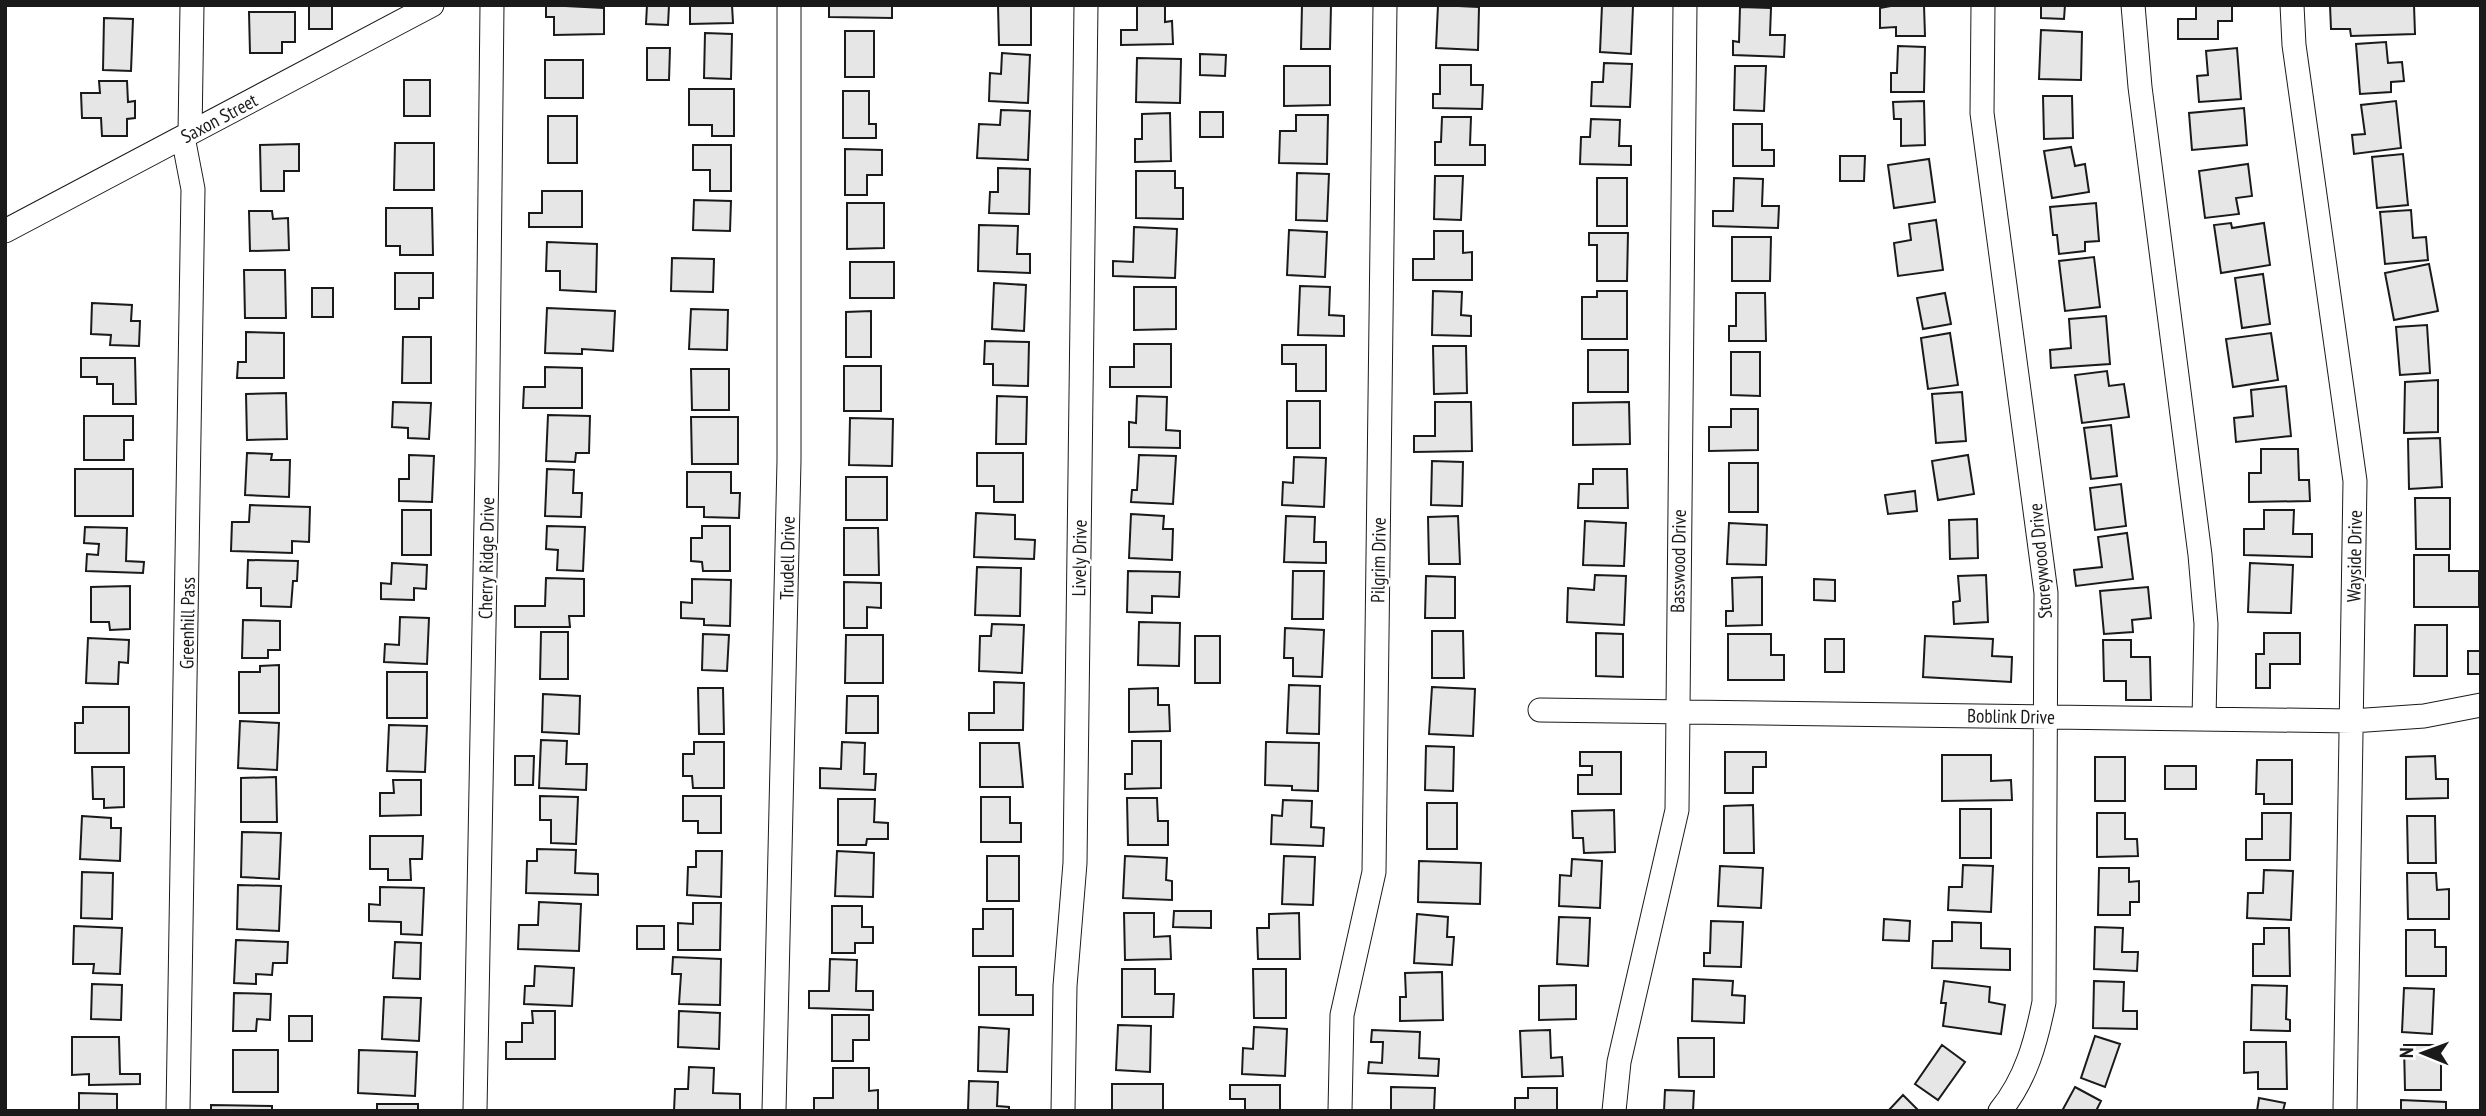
<svg xmlns="http://www.w3.org/2000/svg" width="2486" height="1116" font-family="'PT Sans Narrow',sans-serif">
<rect width="100%" height="100%" fill="#fff"/>
<path fill="#e6e6e6" stroke="#1a1a1a" stroke-width="2" d="M546,5l58,3v26l-50,1v-18h-8z
M647,5h22l-1,20 -22,-1z
M690,5h42l1,18 -43,1z
M829,5h63v13l-63,-1z
M998,5h33v40h-32z
M1137,5h28v17l7,-1 1,23 -52,1v-15h16z
M1302,5h29l-1,44h-29z
M1438,5l41,2 -1,43 -42,-2z
M1602,5l31,1 -2,48 -31,-2z
M1896,5h28l1,31h-29v-9l-16,1v-20z
M2041,5h44h-20l-1,14 -23,-1z
M2196,5h36v16h-14v18h-40v-20h18z
M2330,5h84l1,29 -64,2 -1,-7h-19z
M309,6h23v23h-23z
M1740,7l31,1 -1,27h15l-1,22 -51,-2v-14l6,1z
M249,12h46v30h-13v11h-32z
M104,18l29,1 -2,52 -28,-1z
M2041,30l41,2 -1,48 -42,-1z
M845,31h29v46h-29z
M705,33l27,1 -1,45 -27,-1z
M2386,42l2,21 14,-1 2,19 -13,1v10l-31,2 -4,-50z
M1898,46l27,1 -1,45h-33v-19h6z
M647,48h23l-1,32h-22z
M2237,48l4,51 -42,3 -2,-26 11,-1 -2,-24z
M1002,53l28,2 -2,48 -39,-2 1,-28 11,1z
M1200,54l26,1 -1,21 -25,-1z
M1137,58l44,1 -1,44 -44,-1z
M545,60h38v38h-38z
M1604,63l28,1 -2,43 -39,-1 1,-24h11z
M1440,65h31v20h12l-1,24 -49,-1v-14h7z
M1284,66h46v39l-46,1z
M1735,66h31l-2,45 -30,-1z
M404,80h26v36h-26z
M99,81h28l1,21 7,-1v17l-8,1v17h-25l-1,-18h-19l-1,-25h19z
M689,89h45v47h-22v-11h-23z
M843,91h26v33h7v14h-33z
M2043,96h29l1,42 -29,1z
M1924,101l1,44 -24,1v-27h-7l-1,-17z
M2396,101l5,47 -47,6 -2,-19 13,-1 -4,-29z
M2244,108l3,37 -55,5 -3,-37z
M1001,110l29,1 -2,49 -51,-2 2,-34 21,1z
M1200,112h23v25h-23z
M1170,113l1,48 -36,1v-23h7v-25z
M1296,115h32l-1,49 -48,-1 1,-32h16z
M548,116h29v47h-29z
M1442,117h29l-1,28h15v20h-50v-23h6z
M1591,119l29,1 -1,26h12v19l-51,-1 1,-27h9z
M1733,124h29v26h12v16h-41z
M395,143h39v47h-40z
M299,144v27h-15v20h-23l-1,-46z
M693,145h38v46h-21v-21h-17z
M2071,147l4,19 10,-2 4,28 -37,6 -8,-47z
M845,149l37,1v25h-15v20h-22z
M2403,154l5,51 -31,3 -5,-51z
M1840,156h25l-1,25h-24z
M1929,159l6,43 -41,6 -6,-43z
M2248,164l4,32 -16,2 3,16 -34,4 -6,-47z
M998,168l32,1 -1,45 -40,-1 1,-21h8z
M1136,171h39v17h8v31l-47,-1z
M1297,173l32,1 -2,47 -31,-1z
M1435,176h28l-2,44 -27,-1z
M1597,178h30v48h-30z
M1734,178l29,1 -1,27h17l-1,22 -65,-2v-15h20z
M542,191h40v36h-53v-14h13z
M694,200l37,1 -1,30 -37,-1z
M847,203h37v45l-37,1z
M2096,203l3,38 -14,1v9l-26,3 -2,-19h-4l-3,-28z
M386,208h46l1,47h-33v-9h-14z
M2411,210l2,28 13,-1 2,23 -43,4 -5,-52z
M249,211h23l1,8 15,-1 1,32 -39,1z
M1936,220l7,50 -45,6 -4,-33 17,-3 -2,-16z
M2231,223l1,5 32,-5 6,42 -49,8 -7,-48z
M979,225l39,1 -1,28h13v19l-52,-2z
M1134,227l43,2 -2,49 -62,-2v-15l20,1z
M1289,230l38,2 -2,45 -38,-2z
M1434,231h29v22l9,-1v28h-59v-21h21z
M1589,233h39l-1,48h-30v-36h-8z
M1732,237h39l-1,44h-38z
M547,242l50,2 -1,48 -36,-2v-19h-14z
M2094,257l6,50 -35,4 -6,-50z
M672,258l42,1 -1,33 -42,-1z
M850,262h44v36h-44z
M2429,264l9,47 -44,9 -9,-47z
M244,270h41l1,48h-41z
M395,273h38v25h-14v11h-24z
M2263,274l7,50 -28,4 -7,-50z
M994,283l32,2 -2,46 -32,-2z
M1300,286l30,1 -1,28 15,1v20l-46,-1z
M1134,287h42v42l-42,1z
M312,288h21v29h-21z
M1433,291l29,1 -1,23 10,1v20l-39,-1z
M1597,291h30v48h-45v-42h15z
M1736,293h29l1,48h-37v-15h7z
M1945,293l6,31 -28,5 -6,-31z
M92,303l40,2 -1,16h9l-1,25 -29,-1 1,-10 -20,-1z
M547,308l68,3 -2,40 -31,-2v5l-37,-1z
M691,309l37,1 -1,40 -38,-1z
M871,311v46h-25v-45z
M2106,316l4,48 -59,4 -1,-18 21,-2 -2,-29z
M2427,325l3,48 -30,2 -4,-48z
M246,332l38,1v45h-47l1,-16h8z
M1950,333l8,52 -30,4 -7,-51z
M2271,333l7,47 -45,7 -7,-48z
M403,337h28v46h-29z
M985,341l44,1 -1,44 -35,-1v-21h-9z
M1134,344h37v43h-61v-20h24z
M1282,345h44v46h-30v-27h-14z
M1433,346h33l1,47 -33,1z
M1588,350h40v42h-40z
M1731,352h29v44l-29,-1z
M81,358h54l1,46h-23v-20h-16v-7h-16z
M844,366h37v45h-37z
M545,367l37,1v40h-59l1,-21h21z
M691,369h38v41h-37z
M2107,371l2,15 15,-2 5,33 -47,6 -7,-48z
M2438,380v52l-34,1 1,-51z
M2286,386l5,50 -55,6 -2,-24 19,-2 -2,-26z
M1962,392l4,49 -30,2 -4,-49z
M286,393l1,46 -40,1 -1,-46z
M997,396l30,1 -1,47h-30z
M1137,396l30,1 -1,33 14,1v17l-51,-1v-25l7,1z
M1287,401h33v47h-33z
M393,402l38,1 -2,36 -21,-1v-10l-16,-1z
M1435,402h36l1,49 -58,1v-16h21z
M1629,402l1,42 -57,1v-42z
M1731,409h27v41l-49,1v-24h22z
M548,415l42,1 -1,37h-13l-1,9 -29,-1z
M84,416h49v24h-9v20h-40z
M691,417h47v47h-46z
M850,418l43,1 -1,47 -43,-1z
M2111,425l6,51 -26,3 -7,-51z
M2440,438l2,49 -33,2 -1,-50z
M2261,449h37l1,31h10l1,21 -61,1v-29h12z
M247,453l25,1 -1,6h19l-1,37 -44,-2z
M977,453h46v49h-29v-16h-17z
M409,455l25,1 -2,46 -33,-1v-22h10z
M1139,455l37,1 -3,48 -42,-2 1,-12h5z
M1968,455l6,39 -36,6 -6,-39z
M1294,457l32,1 -2,49 -42,-2 1,-23 10,1z
M1432,461l31,1 -1,44 -31,-1z
M1729,463h29v49h-29z
M75,469h58v47h-58z
M547,469l27,1 -1,23h9l-1,24 -36,-1z
M1593,469h34l1,39h-50l1,-24h14z
M687,472h44v21h9l-1,25 -35,-1v-10h-17z
M846,477h41v43h-41z
M2121,484l5,42 -31,4 -5,-42z
M1915,491l2,20 -29,3 -3,-19z
M2415,498h35v51h-34z
M250,505l60,2 -1,35 -17,-1v12l-61,-2 1,-29h17z
M402,510h29v45h-29z
M2264,510h30l-1,24h19v23l-68,-2v-26h20z
M976,513l39,2v24l20,1 -1,19 -60,-2z
M1131,514l33,2 -1,13h10l-1,31 -43,-2z
M1286,516l29,1 -1,25h12v21l-42,-1z
M1458,516l2,48h-31l-1,-47z
M1977,519l1,39 -28,1 -1,-39z
M1585,521l41,2 -2,43 -41,-1z
M1729,523l38,2 -1,40 -39,-1z
M547,526l38,1 -2,44 -26,-1 1,-20 -12,-1z
M702,526h28v45h-27l-1,-9 -11,-1v-23h11z
M85,527l42,1 -1,33 18,1 -1,11 -57,-2 1,-17 11,1 1,-11 -15,-1z
M844,528h34l1,47h-35z
M2127,533l6,46 -57,7 -2,-16 28,-3 -4,-30z
M2414,555h35v16h30v36h-65z
M248,560l50,1 -1,20h-4l-2,26 -30,-1v-18h-14z
M392,563l35,2 -1,24 -12,-1v12l-33,-1v-16l10,1z
M2250,563l43,2 -2,48 -43,-1z
M977,567l44,1 -1,48 -45,-1z
M1128,571l52,1 -1,25 -27,-1v17l-25,-1z
M1293,571h31l-1,48h-31z
M1595,575l31,1 -2,49 -57,-3 1,-34 26,2z
M1986,575l2,47 -34,2 -1,-22 7,-1 -2,-25z
M1426,576l29,1v41h-30z
M1762,577v48l-36,1v-15h7l-1,-33z
M546,578l38,1v37h-15l1,11h-55v-21h30z
M692,579l39,1 -1,46 -26,-1v-6l-23,-1v-16l11,1z
M1814,579l21,1v21l-21,-1z
M844,582l37,1v25l-14,-1v21h-23z
M130,586v43l-20,1 -1,-8h-18v-35z
M2148,587l3,31 -19,2 1,12 -29,2 -4,-43z
M400,617l29,1 -2,46 -43,-2 1,-18 14,1z
M243,620l37,1v29h-12v8h-26z
M1139,622l41,1 -1,43 -41,-1z
M992,624l32,1 -2,48 -43,-2 1,-35h11z
M2415,625h32v51h-33z
M1285,628l39,2 -2,47 -29,-1v-18h-9z
M1432,631h31l1,47h-32z
M541,632h27v47h-28z
M1596,633l27,1v43l-27,-1z
M2264,633h36v31h-30v24h-14v-34h8z
M703,634l26,1 -2,36 -25,-1z
M1728,634h43v21h13v25h-56z
M846,635h37v48h-38z
M1195,636h25v47h-25z
M1925,636l68,3 -1,17 20,1 -1,25 -88,-5z
M88,638l41,2 -1,23 -9,-1 -1,22 -32,-1z
M1825,639h19v33h-19z
M2103,640h28v17h19l1,43h-25v-19h-22z
M2468,651h13v23h-13z
M279,665v48h-40v-41h21v-6z
M387,672h40v46h-40z
M994,682l30,1 -1,47h-54v-17h25z
M1289,685l31,1 -1,48 -32,-1z
M1432,687l43,2 -2,47 -44,-2z
M698,688h25l1,46h-25z
M1158,688v17h11l1,26 -41,1v-43z
M543,694l37,2 -1,38 -37,-2z
M847,696h31v37h-32z
M83,707h46v46h-54v-30h8z
M240,721l39,2 -2,47 -39,-2z
M389,725l38,1 -2,46 -38,-1z
M541,740l26,1 -1,23h21l-1,26 -47,-2z
M1132,741h29v47l-36,1v-15h7z
M694,742h30v46h-31l-1,-12h-9v-22h11z
M842,742l23,1 -1,31h12l-1,16 -55,-2v-20l21,1z
M1266,742l53,1 -1,48 -26,-1v-4l-27,-1z
M980,743h39l4,44h-43z
M1426,746l28,1 -1,44 -28,-1z
M1580,752h41v42h-43v-19h14v-9h-12z
M1725,752h41v15h-13v26h-28z
M1942,755h49v26l20,-1 1,20 -70,1z
M515,756h19l-1,29h-18z
M2435,756l1,23h12v19l-42,1v-42z
M2095,757h30v44h-30z
M2257,760h35v44h-28v-10h-8z
M2165,766h31v23h-31z
M92,767h32v40l-20,1v-9h-11z
M276,777l1,45h-36v-44z
M393,780h28v35l-41,1v-23h14z
M540,796l38,1 -2,47 -25,-1v-23h-11z
M683,796h38v37h-23v-12h-15z
M981,797h29v26h11v19h-40z
M1127,798h30l1,23h10v24h-40z
M838,799h37l-1,23 14,1v16h-21l-1,6h-28z
M1283,800l29,1 -1,26 13,1 -1,18 -52,-2 1,-29 10,1z
M1427,803h30v46h-30z
M1753,805l1,48h-30v-47z
M1960,809h31v49h-31z
M1614,810l1,42 -31,1 -1,-15h-10l-1,-27z
M2097,813h28v26h12l1,17 -41,1z
M2262,813h29l-1,47h-44v-21h16z
M82,816l29,2v10h10l-1,33 -40,-2z
M2407,816h28l1,47h-28z
M242,832l39,1 -2,46 -38,-2z
M370,836h53l-1,23h-12l1,21h-23v-11h-18z
M537,849l39,1 -1,23 23,1v21l-72,-2 1,-32h10z
M696,851h26l-1,46 -34,-2 1,-28h8z
M837,851l37,2 -1,44 -38,-1z
M987,856h32v45h-32z
M1125,856l42,2 -1,22 6,1v19l-49,-2z
M1284,856l31,1 -2,48 -31,-1z
M1572,859l30,2 -2,47 -41,-2 1,-31 11,1z
M1419,861l62,2 -1,41 -62,-2z
M1963,865l30,1 -2,46 -43,-2 1,-23h13z
M1720,866l43,2 -2,40 -43,-2z
M2099,868h30v14l10,-1v21h-9v13h-32z
M2264,870l29,1 -2,49 -44,-2 1,-25h15z
M82,872l31,1 -1,46 -31,-1z
M2407,873h29l1,17 12,-1v30h-41z
M238,885l43,1 -2,45 -42,-2z
M380,887l44,1 -2,47 -21,-1v-12l-32,-1v-17l11,1z
M539,902l42,2 -2,47 -61,-2 1,-24h19z
M693,903h28l-1,47h-42v-27l15,1z
M832,906h30v21h11v16h-18v10h-23z
M983,909h30v47h-40v-27h10z
M1174,911h37v17l-38,-1z
M1124,913h30v24l16,-1 1,23 -46,1z
M1299,913l1,46h-42l-1,-31h12v-14z
M1417,914l31,3 -1,20h7l-2,28 -38,-2z
M1559,917l31,1 -2,48 -31,-2z
M1884,919l26,2 -1,20 -26,-1z
M1711,921l32,1 -2,45 -37,-1v-13h6z
M1952,922l29,1v25l29,1v21l-78,-2 1,-27h19z
M74,926l48,2 -2,46 -27,-1 1,-9h-21z
M637,926h27v23h-27z
M2095,927l28,1 -1,24h16l-1,19 -43,-2z
M2264,928h25l1,48h-37v-32h11z
M2406,930h29v17h11v29h-40z
M236,940l52,2 -1,21h-14l-1,12 -16,-1v10l-22,-1z
M395,942l26,1 -1,36 -27,-1z
M673,957l48,2 -1,46 -41,-1 2,-30h-9z
M830,959l27,1 -1,31h17v19l-64,-2v-17h20z
M535,966l39,2 -2,38 -48,-2 1,-18h9z
M979,967h37v28h17v20h-54z
M1122,969h33v25h19l-1,23h-51z
M1253,969h33v49h-32z
M1442,972l1,48 -43,1v-24h6l-1,-24z
M1693,979l40,2 -1,14 13,1 -1,27 -52,-2z
M1944,981l46,6 -1,15 16,3 -4,29 -58,-8 3,-23h-5z
M2094,981l30,1 -1,29h14v18l-44,-1z
M92,984l30,1 -1,35 -30,-1z
M1576,985v34l-37,1v-34z
M2252,985l35,1 -1,33 4,1v11l-39,-1z
M2404,988l30,1 -2,45 -30,-2z
M234,993l37,1 -1,26 -13,-1 -1,12h-23z
M384,997l37,1 -2,43 -37,-2z
M532,1011h23v48h-49v-17h16v-19h11z
M679,1011l41,2 -1,36 -41,-2z
M832,1015h37v25h-16v21h-21z
M289,1016h23v25h-23z
M1118,1025l33,1 -1,46 -34,-2z
M979,1027l30,2 -2,43 -29,-1z
M1254,1027l33,2 -2,47 -43,-2 1,-26 10,1z
M1372,1030l48,2 -1,26 20,1 -1,17 -70,-3 1,-11 13,1 1,-21h-12z
M1550,1030l1,28 11,-1 1,19 -41,1 -2,-46z
M2095,1036l25,8 -15,43 -24,-9z
M72,1037h47l1,37h20v10l-51,1v-11l-17,1z
M1678,1038h36v39h-35z
M2244,1042h42l1,47h-29v-17l-14,1z
M1942,1045l23,17 -27,38 -23,-16z
M2404,1045h37v45h-36z
M233,1050h45v42h-45z
M359,1050l58,2 -2,44 -57,-3z
M689,1067l25,1 -1,25 27,1v17h-66l1,-22h13z
M833,1068h36v23l9,-1v21h-64v-13h19z
M969,1081l29,1 -1,24 12,1v4h-41z
M1112,1084h51v27h-51z
M1230,1085h50v26h-35v-12h-15z
M1391,1087l44,1 -1,23h-43z
M2075,1087l26,14 -5,10h-34z
M1528,1088h29v23h-42v-13h13z
M1665,1090l29,1 -1,20h-29z
M79,1093l38,1v17h-38z
M1903,1095l16,16h-31z
M2259,1098l26,5 -2,8h-26z
M2401,1100l45,2v9h-45z
M377,1104h41v7h-41z
M211,1105l61,1v5h-61z"/>
<g fill="none" stroke-linecap="round" stroke-linejoin="round">
<g stroke="#1a1a1a" stroke-width="25">
<path id="minor" d="M1983,5l-1,108 64,480 -2,409c-8,40 -18,77 -44,109
M2133,5l7,82 60,468 6,69 -2,95
M2292,5l2,40 61,436 -10,630
M190,133l2,-128
M5,231l427,-226
M1540,710l812,11 72,-5 57,-11
M178,1111l15,-922 -10,-52
M475,1111l12,-646 5,-460
M774,1111l15,-650v-456
M1063,1111l2,-125 10,-123 11,-858
M1340,1111l2,-96 32,-143 11,-867
M1614,1111l5,-49 58,-252 8,-805"/>
</g>
<use href="#minor" stroke="#fff" stroke-width="23"/>
</g>
<g text-anchor="middle" dominant-baseline="central" stroke-width="5" stroke-linejoin="round" paint-order="stroke">
<g font-size="19" fill="#1a1a1a" stroke="#fff">
<text transform="translate(219 118) rotate(-28)">Saxon Street</text>
<text transform="translate(2354 556) rotate(-89)">Wayside Drive</text>
<text transform="translate(486 558) rotate(-89)">Cherry Ridge Drive</text>
<text transform="translate(787 558) rotate(-89)">Trudell Drive</text>
<text transform="translate(1079 558) rotate(-89)">Lively Drive</text>
<text transform="translate(1378 560) rotate(-89)">Pilgrim Drive</text>
<text transform="translate(1678 561) rotate(-89)">Basswood Drive</text>
<text transform="translate(2040 561) rotate(-95)">Storeywood Drive</text>
<text transform="translate(187 623) rotate(-89)">Greenhill Pass</text>
<text transform="translate(2011 716) rotate(1)">Boblink Drive</text>
</g>
</g>
<rect width="2486" height="1116" fill="none" stroke="#1a1a1a" stroke-width="14"/>
<g transform="translate(2423 1053) rotate(271)" stroke="#ffffff" stroke-width="5" paint-order="stroke">
<path d="M0-5L12 26L0 18L-12 26Z" fill="#1a1a1a"/>
<text y="-10" font-size="19" font-weight="bold" text-anchor="middle" fill="#1a1a1a">N</text>
</g>
</svg>
